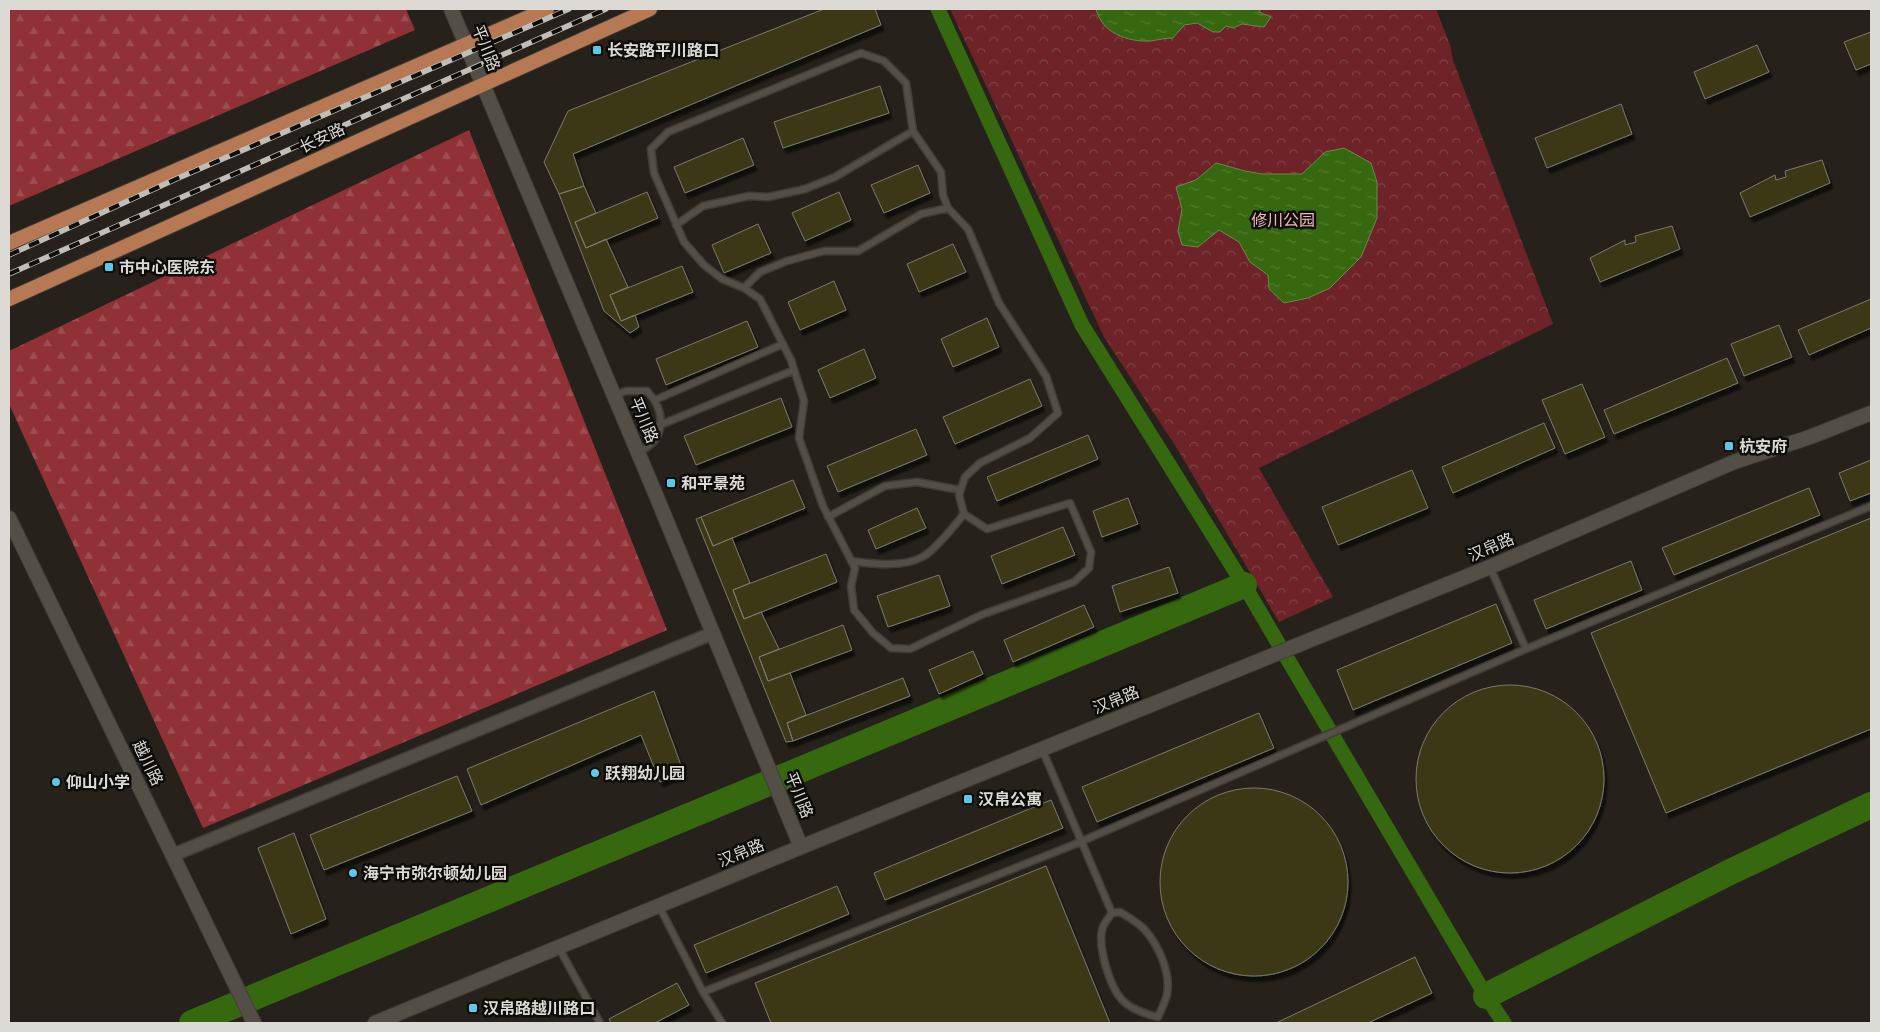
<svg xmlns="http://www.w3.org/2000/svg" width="1880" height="1032" font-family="'Roboto Condensed','Noto Sans SC',sans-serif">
<defs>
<pattern id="forest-firs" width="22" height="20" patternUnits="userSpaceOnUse" patternTransform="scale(1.25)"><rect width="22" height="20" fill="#8f3136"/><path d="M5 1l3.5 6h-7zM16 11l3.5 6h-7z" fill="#9e4e52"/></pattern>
<pattern id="park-crowns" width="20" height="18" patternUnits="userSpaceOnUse" patternTransform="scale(1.25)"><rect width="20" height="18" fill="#6d2327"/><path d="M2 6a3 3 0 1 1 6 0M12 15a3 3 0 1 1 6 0" fill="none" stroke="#814245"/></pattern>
<pattern id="water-ripples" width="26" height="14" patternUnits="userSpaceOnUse" patternTransform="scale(1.25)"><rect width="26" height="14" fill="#366810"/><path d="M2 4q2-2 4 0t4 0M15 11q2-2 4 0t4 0" fill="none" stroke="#537d32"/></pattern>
<filter id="shadow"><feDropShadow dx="3" dy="5.5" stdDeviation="1" flood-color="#0009"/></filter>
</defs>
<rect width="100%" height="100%" fill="#26221b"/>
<path fill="url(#forest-firs)" d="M9,9h397l9,21 -406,176z
M469,130l198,500 -464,198 -194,-424v-53z"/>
<path fill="url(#park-crowns)" d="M950,9h486l14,36 3,15 100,264 -294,144 74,129 -54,25 -101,-172 -74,-113z"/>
<path fill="url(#water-ripples)" stroke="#688a4b" d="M1096,9h165l-2,3 12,5 -7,10 -22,-3 -9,4 -7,-2 -6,6h-7l-16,-9 -13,2 -11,13c-8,0 -15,2 -23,3 -23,1 -48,-8 -54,-32z
M1344,148l27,15 6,19v36l-16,39 -31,31 -22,10 -24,5 -15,-14 -1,-14 -18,-13 -11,-20 -20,-12 -21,17 -16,-2 -4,-14 4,-22 -6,-22 20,-7 20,-17 29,8 17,3h40l23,-22z"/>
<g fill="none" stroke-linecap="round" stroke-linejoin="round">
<path stroke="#366810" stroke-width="15" d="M938,9l144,316 162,260 242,411 18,27"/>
<path stroke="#366810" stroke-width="26" d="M1486,996l242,-123 143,-68
M192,1023l1052,-438"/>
</g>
<path fill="#3a3918" stroke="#79796f" filter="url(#shadow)" d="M824,9h51l6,16 -308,129 11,32 -25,8 -15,-32 24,-51z
M1871,32v32l-15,6 -12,-28z
M1757,45l12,27 -64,27 -11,-27z
M880,86l9,27 -106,35 -9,-26z
M1621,104l11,30 -85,34 -12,-30z
M743,138l11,27 -69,28 -11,-26z
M1822,160l8,23 -80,34 -10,-24 35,-18 1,5 10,-3 -1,-6z
M918,165l12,28 -46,20 -13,-28z
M584,186l12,27 -21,9 11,26 20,-9 22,48 -18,8 11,26 14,-6 4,12 -9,6 -26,-22 -45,-117z
M647,192l11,26 -72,30 -11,-26z
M839,192l12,28 -46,21 -13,-28z
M758,224l13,29 -47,20 -12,-28z
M1672,226l8,23 -80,33 -10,-24 35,-18v5l11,-3 -1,-6z
M953,244l13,28 -47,20 -12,-28z
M682,266l11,26 -72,29 -11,-26z
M834,281l12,29 -46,20 -12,-28z
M1871,299v29l-62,27 -11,-25z
M987,318l12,29 -46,20 -12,-28z
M747,321l11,26 -92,38 -10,-26z
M1779,325l13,32 -48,19 -13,-32z
M864,349l12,29 -46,20 -12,-28z
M1727,358l11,25 -124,51 -10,-24z
M1030,379l12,27 -87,38 -12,-27z
M1582,384l23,53 -40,17 -23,-54z
M781,398l11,29 -96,38 -12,-29z
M1544,423l11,25 -102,45 -11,-26z
M916,429l11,26 -89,37 -11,-26z
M1088,435l10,24 -101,42 -10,-24z
M1871,460v33l-21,8 -11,-28z
M1412,470l16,38 -90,37 -16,-38z
M793,480l12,28 -92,38 -12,-29z
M1809,488l11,27 -146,60 -12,-27z
M1128,498l10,26 -36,13 -9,-26z
M917,508l9,20 -50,21 -8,-19z
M701,517l12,29 19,-8 18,45 -17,7 11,29 17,-7 18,37 -20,8 9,24 22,-8 16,42 -19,8 6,18 -7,1 -90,-223z
M1871,518v211l-205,84 -75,-180z
M1063,527l12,28 -73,29 -11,-28z
M826,554l11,28 -93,37 -11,-29z
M1631,561l11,29 -96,39 -12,-29z
M1169,567l9,26 -58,19 -8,-26z
M939,575l11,31 -62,21 -11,-31z
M1496,604l16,39 -159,67 -16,-40z
M1084,605l10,22 -81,35 -9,-22z
M843,625l9,25 -84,31 -9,-24z
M973,651l10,23 -44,20 -10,-24z
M903,678l7,18 -117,45 -6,-18z
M1416 779a94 94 0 1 1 188 0a94 94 0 1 1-188 0Z
M654,691l29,80 -23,11 -19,-47 -160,70 -14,-36z
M1259,713l15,35 -177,74 -15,-35z
M457,776l15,35 -148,59 -14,-35z
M1160 882a94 94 0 1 1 188 0a94 94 0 1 1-188 0Z
M1051,800l12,28 -178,72 -11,-27z
M294,833l32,86 -35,15 -33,-86z
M1046,866l64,157h-339l-16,-40z
M837,886l12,28 -143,59 -12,-28z
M1415,957l17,36 -64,30h-92z
M677,983l12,22 -34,18h-44l-2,-4z"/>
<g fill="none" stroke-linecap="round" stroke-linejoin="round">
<g stroke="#403d38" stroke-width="9">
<path id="service" d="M861,53l23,8 22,22 7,48 28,41 2,23 5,13 20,21 31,74 47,73 12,37 -28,25 -50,25 -15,14 -6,18 5,19 23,15 83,-26 21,49 -2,16 -15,14 -93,33 -71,34 -19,-1 -18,-15 -19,-23 -3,-24 4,-18 -32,-62 -24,-68 5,-37 -13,-41 -31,-61 -16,-11 -22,-9 -18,-14 -20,-23 -30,-69 -3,-24 17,-17z
M676,225l27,-19 46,-10 19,1 37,-8 30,-12 78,-46
M744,288l16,-16 27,-11 37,-10h34l63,-37 27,-6
M614,395l12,-4h21c19,20 20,49 -9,61
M655,400l128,-56
M660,425l134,-55
M828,517l57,-31 32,-4 43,8
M851,561c21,3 53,7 73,-5 14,-9 29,-29 40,-42
M1490,567l36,82
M1042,749l70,164c-4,6 -9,11 -10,17 -4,18 8,57 20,70 10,10 23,14 36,17 3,-7 7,-15 9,-22 4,-22 -8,-49 -22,-65 -7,-8 -17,-13 -25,-18l-8,1
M659,906l44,86 19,31
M559,948l41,75
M703,992l370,-147 453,-196 345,-143"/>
</g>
<g stroke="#403d38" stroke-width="15">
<path id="minor" d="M173,855l540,-222"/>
</g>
<g stroke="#403d38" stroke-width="16">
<path id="tertiary" d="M451,9l202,479 148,359
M9,518l245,505
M375,1023l426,-176 689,-280 244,-105 76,-25 61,-24"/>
</g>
<g stroke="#403d38" stroke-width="16">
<path id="primary" d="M9,243l538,-234
M9,299l641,-290"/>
</g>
<use href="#service" stroke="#534e46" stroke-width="6"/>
<use href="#minor" stroke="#534e46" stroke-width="12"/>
<use href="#tertiary" stroke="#534e46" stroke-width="14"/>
<use href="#primary" stroke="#b77953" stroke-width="14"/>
<g stroke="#c1beb8" stroke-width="5.5">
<path id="rail" d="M9,255l167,-76 393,-170
M9,274l597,-265"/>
</g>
<use href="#rail" stroke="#0e0c09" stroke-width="4" stroke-dasharray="11" stroke-linecap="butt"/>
</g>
<g fill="#5cc7e8" stroke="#0e0c09" stroke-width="2">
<rect x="592" y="45" width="10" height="10" rx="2.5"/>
<rect x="104" y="262" width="10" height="10" rx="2.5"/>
<rect x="1724" y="441" width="10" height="10" rx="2.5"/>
<rect x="666" y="478" width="10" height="10" rx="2.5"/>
<circle cx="595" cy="773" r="5"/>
<circle cx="56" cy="782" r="5"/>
<rect x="963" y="794" width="10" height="10" rx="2.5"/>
<circle cx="353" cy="873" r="5"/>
<rect x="468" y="1003" width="10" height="10" rx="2.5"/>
</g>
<g text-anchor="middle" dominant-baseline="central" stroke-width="5" stroke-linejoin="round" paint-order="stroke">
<g font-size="16" fill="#dddad5" stroke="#0e0c09">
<text transform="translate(486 48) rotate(68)">平川路</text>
<text transform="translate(322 138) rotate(-25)">长安路</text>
<text transform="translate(644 420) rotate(67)">平川路</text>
<text transform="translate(1491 547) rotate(-23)">汉帛路</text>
<text transform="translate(1116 700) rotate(-22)">汉帛路</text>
<text transform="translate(148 763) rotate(64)">越川路</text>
<text transform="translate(799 795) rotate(68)">平川路</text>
<text transform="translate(741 853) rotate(-22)">汉帛路</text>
</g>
<g font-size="16" font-weight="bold" fill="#dddad5" stroke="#0e0c09" text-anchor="start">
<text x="607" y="50">长安路平川路口</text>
<text x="119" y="267">市中心医院东</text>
<text x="1739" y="446">杭安府</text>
<text x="681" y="483">和平景苑</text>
<text x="605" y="773">跃翔幼儿园</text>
<text x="66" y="782">仰山小学</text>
<text x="978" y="799">汉帛公寓</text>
<text x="363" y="873">海宁市弥尔顿幼儿园</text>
<text x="483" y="1008">汉帛路越川路口</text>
</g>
<g font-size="16" fill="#f0b9b7" stroke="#0e0c09">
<text x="1283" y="220">修川公园</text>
</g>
</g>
<rect width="1880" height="1032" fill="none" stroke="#dddad5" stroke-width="20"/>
</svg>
